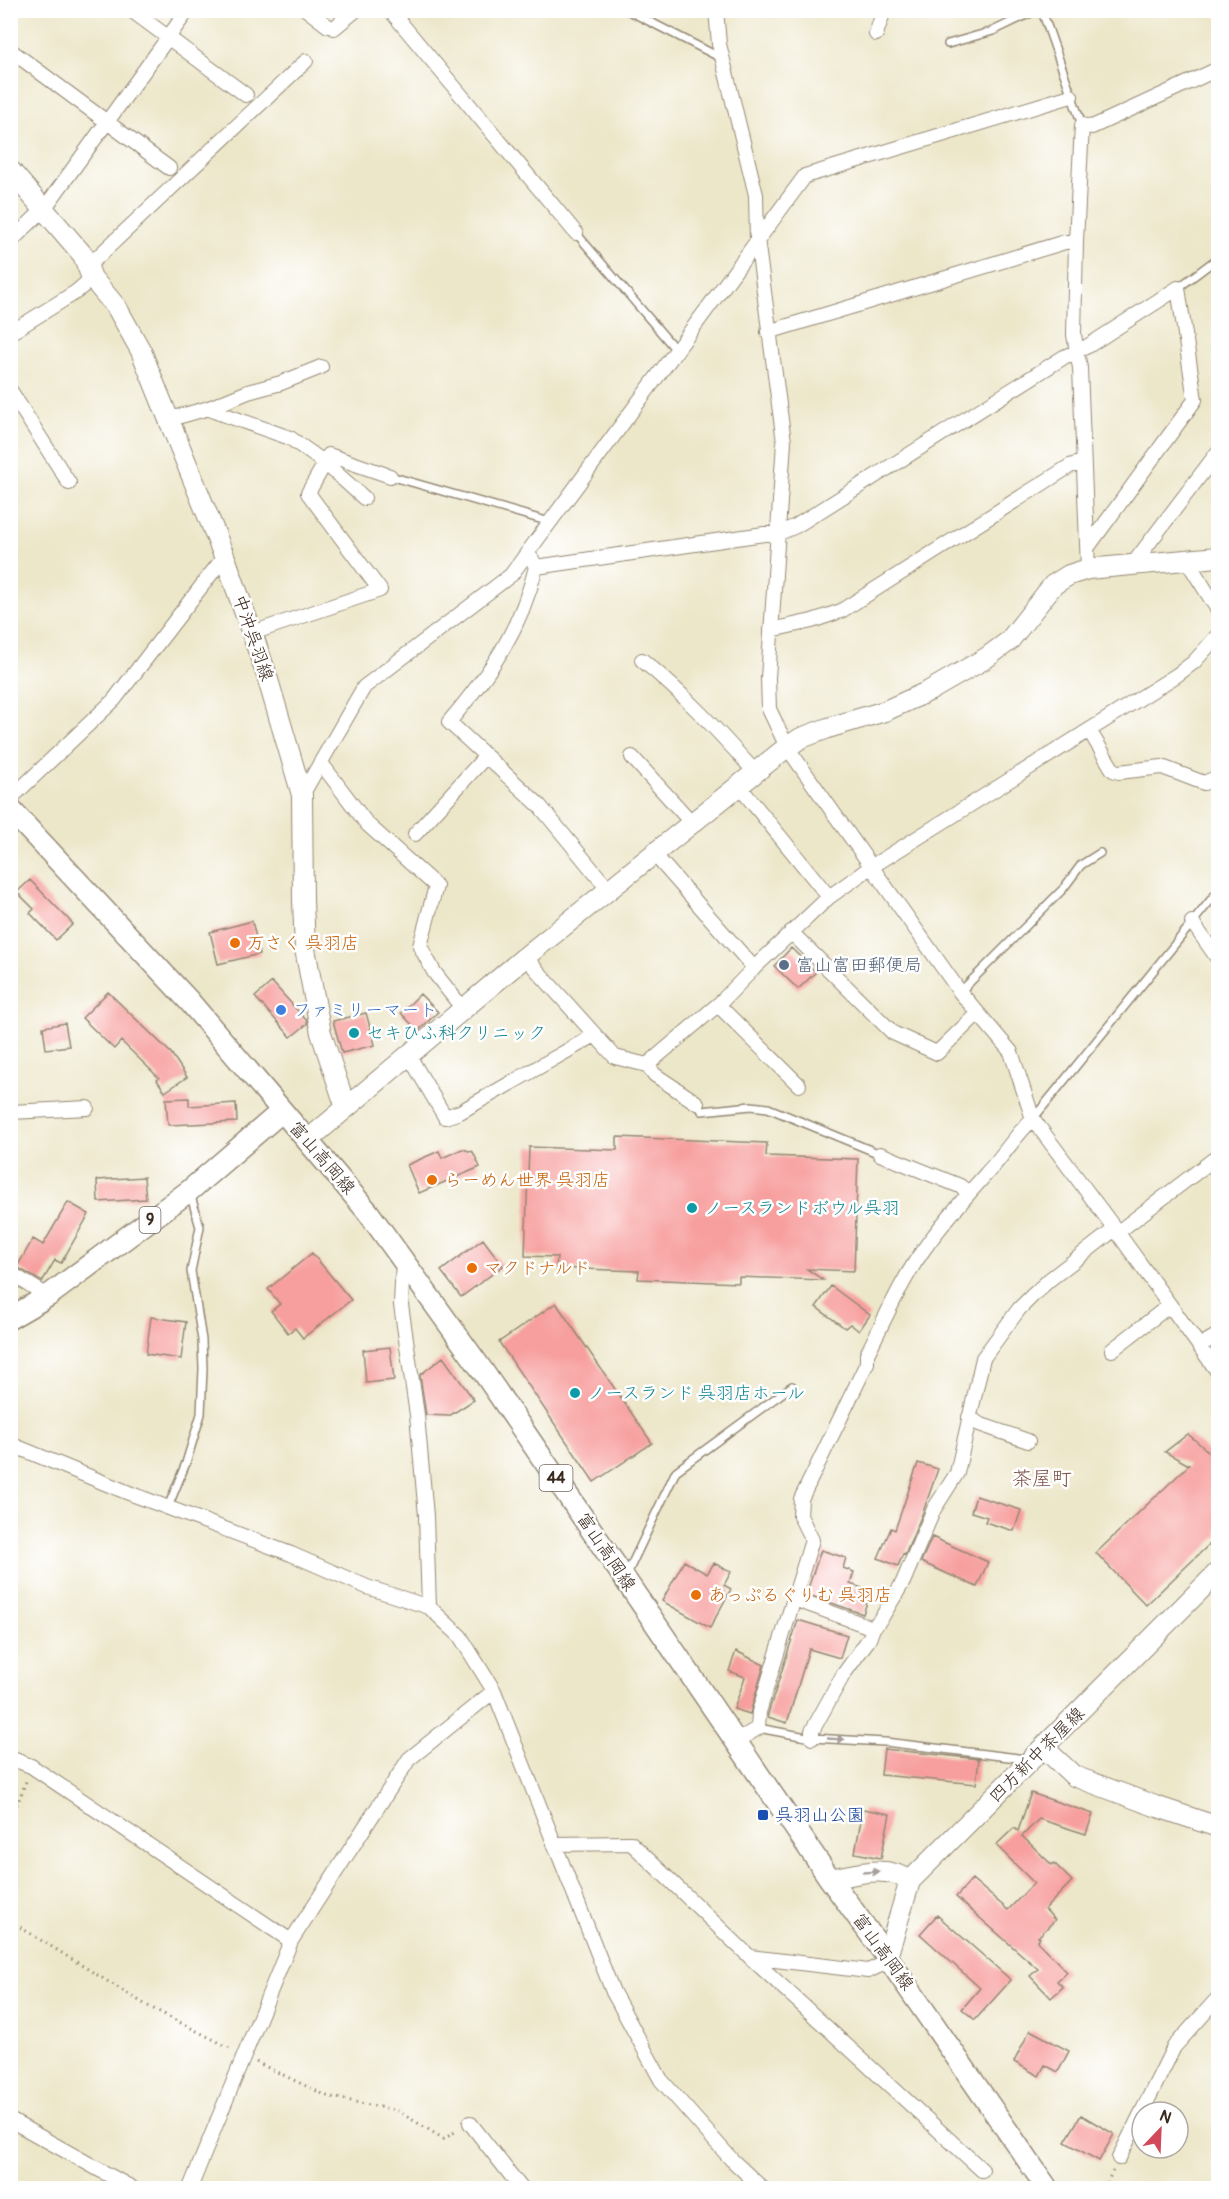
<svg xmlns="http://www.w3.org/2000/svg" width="1229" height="2199" font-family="Pangolin,'Klee One',sans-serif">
<rect width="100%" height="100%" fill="#fff"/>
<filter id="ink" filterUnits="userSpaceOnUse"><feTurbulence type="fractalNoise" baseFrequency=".0167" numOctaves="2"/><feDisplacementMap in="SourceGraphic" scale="12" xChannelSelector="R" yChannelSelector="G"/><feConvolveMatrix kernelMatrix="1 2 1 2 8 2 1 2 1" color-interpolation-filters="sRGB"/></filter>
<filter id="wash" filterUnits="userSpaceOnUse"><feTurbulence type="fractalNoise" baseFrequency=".008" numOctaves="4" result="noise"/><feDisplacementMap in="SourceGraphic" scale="24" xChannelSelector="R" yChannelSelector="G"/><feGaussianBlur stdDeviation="1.35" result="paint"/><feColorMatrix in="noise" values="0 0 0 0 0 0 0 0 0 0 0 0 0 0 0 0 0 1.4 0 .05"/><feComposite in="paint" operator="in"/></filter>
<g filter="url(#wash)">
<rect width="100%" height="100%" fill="#ede7ca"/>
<g id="blocks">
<path fill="#f79f9e" d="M30,880l43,44 -17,16 -26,-27 4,-4 -17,-17z
M252,921l8,33 -42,10 -8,-32z
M791,948l25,24 -18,17 -24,-23z
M272,982l35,39v3l-16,13 -36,-40z
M108,992l63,61 16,24 -22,15 -8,-12 2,-2 -38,-37 -7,8 -32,-31z
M420,994l18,18 -20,19 -17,-18z
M366,1013l9,32 -33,8 -9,-32z
M65,1023l4,23 -23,3 -3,-22z
M189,1098v8l47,-3 1,19 -69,3 -2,-26z
M617,1137l150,6 -1,13 92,3 -4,112 -47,-2 16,11 -84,-3v6l-101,-4 1,-8 -83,-3 1,-11 -32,-1 4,-109 88,3z
M462,1149l11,3 7,15 -61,26 -12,-28 32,-14 3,7z
M144,1177l2,22 -48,3 -1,-22z
M68,1202l21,12 -28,49 -6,-3 -13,22 -25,-15 16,-28 10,6z
M483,1239l20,27 -42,31 -20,-26z
M312,1253l39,47 -48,38 -8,-10 -7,5 -17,-22 9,-7 -12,-15z
M831,1286l39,29 -11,16 -9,-7 -5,4 -29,-21z
M556,1303l96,140 -58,39 -95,-140z
M151,1317l35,5 -5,37 -35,-5z
M390,1347l4,33 -28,3 -3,-33z
M443,1357l31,43 -25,16 -23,-1 -6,-40z
M1188,1434l30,26v76l-72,69 -50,-52 93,-88 -24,-13z
M918,1463l20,6 -15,43 -18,43 -2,-1 -5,12 -20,-8 13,-30 4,2z
M976,1496l45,14 -7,21 -29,-9 2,-5 -16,-5z
M932,1537l56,25 -11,25 -56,-25z
M821,1550l25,8 -3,10 11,4 -4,12 21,7 -8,23 -57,-20z
M684,1561l23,13 7,-11 17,9 -7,13 7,4 -21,39 -48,-27z
M798,1620l49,15 -7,23 -31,-9 -22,74 -19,-6v-3z
M736,1651l28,14 -14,49 -16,-5 11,-32 -16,-6z
M884,1749l95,10 -3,25 -95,-9z
M1031,1793l62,21 -7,20 -47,-15 -17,17 30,29 2,-2 18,18 -27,28 10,11 -17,17 2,1 -3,3 30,31 -10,9 6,6 -12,11 -21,-22 8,-7 -82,-72 16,-18 36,31 26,-27 -38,-38 18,-17 4,3z
M863,1809l27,5 -9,44 -26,-5z
M937,1915l74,65 -36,40 -13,-11 18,-21 -60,-54z
M1030,2030l39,21 -11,21 -13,-7 -6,11 -25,-14z
M1081,2115l33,19 -15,27 -34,-19z"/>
</g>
</g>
<g filter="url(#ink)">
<use href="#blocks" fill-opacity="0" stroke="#948874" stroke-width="1.5"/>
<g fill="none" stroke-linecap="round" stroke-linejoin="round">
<g stroke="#948874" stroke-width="10">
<path id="lane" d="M627,10l94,48
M1040,10l2,1 40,114
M948,44l45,-13 44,-21
M576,233l100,117
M1178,288l40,-30
M390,476l160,46
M960,992l103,-103 18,-24 19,-12
M697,1103l5,8 49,-5 17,2 112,46
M1033,1119l185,-228
M168,1507l18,-44 15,-49 2,-45 -1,-29 -11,-69 9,-44 -10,-34
M627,1574l49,-103 116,-85
M758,1728l54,10 73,4 141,17"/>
</g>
<g stroke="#948874" stroke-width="16">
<path id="street" d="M131,10l115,85
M307,10l21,16
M390,10l186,223
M716,10l3,34 37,151 1,44 27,203 -16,236 1,31 18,38 173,245 51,60 22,67 82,110 103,143
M334,28l22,-18
M876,34l8,-24
M10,50l159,118
M10,242l34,-33 144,-199
M88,266l218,-205
M768,332l297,-90 11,-1
M10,333l66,-41 16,-14
M10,390l59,93
M209,408l5,3 76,27 35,25 4,-8 61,21
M170,419l39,-11 39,-16 33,-9 40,-16
M532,559l4,8c-16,64 -45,105 -87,155l90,83 70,85
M1186,559l32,51
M1133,564l85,-112
M536,567l228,-33h13l19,-8 268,-169 24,-11 90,-58 17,112 -107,147
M1088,569l-8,-201 -6,-33 2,-94 6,-116 10,2 126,-58
M771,630l41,-9 29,-10 229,-145 13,-4
M252,633l128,-43 -72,-97 17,-30 39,35
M642,660c42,34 77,72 113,112
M1089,730l24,40 6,2 43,-5 42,16 14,-6
M632,757l60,66
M321,763l46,61 69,62 -16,60 14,26 29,37
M739,786l90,111
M302,795l62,-108 147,-112 294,-399 266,-80
M10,799l104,-99 110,-143
M415,834l71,-78
M654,854l100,114
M1192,922l26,37
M791,932l102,101 44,20 40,-39
M525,957l90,100 32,8 74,-63 33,-34 75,-71 42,-30 306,-192 17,-13 24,-27
M718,1005l81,80
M408,1054l37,63 15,-5 135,-77
M647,1065l8,10 42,28
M10,1115l2,-3 75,-4
M880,1154l80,32 9,7
M1118,1232l100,-76
M403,1260l-2,45 16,110 9,101 3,91
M10,1273l38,23
M1199,1346l19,-11
M1112,1350l58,-45
M969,1417l10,7 49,17
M10,1444l119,49 162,61 76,33 62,20 31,29 34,55 119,301 48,88 71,80 30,28
M794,1599l79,29
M812,1738v-7l31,-56 26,-36 4,-11 9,-11 21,-35 31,-73 23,-36 26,-115 36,-49 15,-15 15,-14 66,-51
M735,1742l23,-14 1,-16 53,-172 -12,-24 1,-17 66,-136v-9c18,-35 34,-73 57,-105 21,-30 46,-57 70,-84 13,-15 24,-33 39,-46
M10,1758l21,8 260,175
M554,1844l77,-1 119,114 118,14 13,-6 6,-8
M750,1957l232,213
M10,2120l122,68
M470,2123l51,65
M1119,2158l55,-111 44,-49
M190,2188l101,-247 118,-182 85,-68"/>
</g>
<g stroke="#948874" stroke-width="22">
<path id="secondary" d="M10,170l73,85 9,23 25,30 24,43 86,212 25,70 14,40 36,122 1,106 2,48 16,84 25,75
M308,1140l217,-183 262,-210 14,-9 27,-10 57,-17 44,-20 57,-33 23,-17 44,-56 16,-10 19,-6 130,-12
M1044,1748l30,28 81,30 63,21
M830,1879c26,-5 57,-15 80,2
M887,1957l23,-76 308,-309"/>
</g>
<g stroke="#948874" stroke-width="24">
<path id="primary" d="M10,809l179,192 179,211 114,158 348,509 57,78 160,231
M10,1318l38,-22 141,-105 93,-80"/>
</g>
<path stroke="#948874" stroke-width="3" stroke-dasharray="1.5 4.5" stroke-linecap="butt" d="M10,1822l17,-43
M10,1921l136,84 86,44
M256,2062l71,34 71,15 46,28 14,-9
M1104,2188l9,-17"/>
<use href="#lane" stroke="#fff" stroke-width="7"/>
<use href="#street" stroke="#fff" stroke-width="14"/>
<use href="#secondary" stroke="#fff" stroke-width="20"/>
<use href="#primary" stroke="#fff" stroke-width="21"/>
</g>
<defs><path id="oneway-solid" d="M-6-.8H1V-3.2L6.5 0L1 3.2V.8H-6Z" transform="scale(1.5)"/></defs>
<g fill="#a79f9a">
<use href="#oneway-solid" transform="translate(836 1739) rotate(3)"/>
<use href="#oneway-solid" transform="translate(871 1872) rotate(-3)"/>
</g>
</g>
<g fill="#e8710a" stroke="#fff" stroke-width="2">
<circle cx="235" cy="943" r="6"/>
<circle cx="432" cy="1180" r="6"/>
<circle cx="472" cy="1268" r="6"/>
<circle cx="696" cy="1595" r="6"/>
</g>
<circle fill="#5c6f8a" stroke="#fff" stroke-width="2" cx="784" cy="965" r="6"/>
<circle fill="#3f7fe0" stroke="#fff" stroke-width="2" cx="281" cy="1010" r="6"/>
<g fill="#0f9aa8" stroke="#fff" stroke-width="2">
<circle cx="354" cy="1033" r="6"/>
<circle cx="692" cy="1208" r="6"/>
<circle cx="575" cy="1393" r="6"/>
</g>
<rect fill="#1a4fb4" stroke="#fff" stroke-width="2" x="757" y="1809" width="12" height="12" rx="3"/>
<g text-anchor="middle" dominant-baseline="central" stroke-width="5" stroke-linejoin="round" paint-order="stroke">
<g fill="#fff" stroke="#766a62" stroke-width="1.5">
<rect x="139.5" y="1207" width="21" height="26" rx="4.5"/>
<rect x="539.5" y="1465" width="33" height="26" rx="4.5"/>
</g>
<g font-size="16" font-weight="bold" fill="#3b2a1e">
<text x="150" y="1220">9</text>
<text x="556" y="1478">44</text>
</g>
<g font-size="18" fill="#3b2a1e" stroke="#fff">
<text transform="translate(253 638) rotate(71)">中沖呉羽線</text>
<text transform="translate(322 1158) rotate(49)">富山高岡線</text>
<text transform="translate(606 1552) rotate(56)">富山高岡線</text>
<text transform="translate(1037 1755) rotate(-45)">四方新中茶屋線</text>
<text transform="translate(883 1952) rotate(54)">富山高岡線</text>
</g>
<g font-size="18" fill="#c56008" stroke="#fff" text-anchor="start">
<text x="247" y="943">万さく 呉羽店</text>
<text x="444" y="1180">らーめん世界 呉羽店</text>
<text x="484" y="1268">マクドナルド</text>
<text x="708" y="1595">あっぷるぐりむ 呉羽店</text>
</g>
<g font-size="18" fill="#4e5e75" stroke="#fff" text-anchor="start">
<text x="796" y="965">富山富田郵便局</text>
</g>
<g font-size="18" fill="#366cbe" stroke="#fff" text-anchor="start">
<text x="293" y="1010">ファミリーマート</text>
</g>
<g font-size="18" fill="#0d838f" stroke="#fff" text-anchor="start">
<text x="366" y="1033">セキひふ科クリニック</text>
<text x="704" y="1208">ノースランドボウル呉羽</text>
<text x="587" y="1393">ノースランド 呉羽店ホール</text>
</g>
<g font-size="18" fill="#164399" stroke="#fff" text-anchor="start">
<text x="775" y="1815">呉羽山公園</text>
</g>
<g font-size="20" fill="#7d534b" stroke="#fff">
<text x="1042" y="1478">茶屋町</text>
</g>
</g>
<rect width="1229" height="2199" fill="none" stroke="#fff" stroke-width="36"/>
<g transform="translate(1160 2130) rotate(23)"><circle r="28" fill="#ffffff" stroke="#b1aaa5" stroke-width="1.5"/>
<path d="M0-4.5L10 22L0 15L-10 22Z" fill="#d1495b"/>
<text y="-9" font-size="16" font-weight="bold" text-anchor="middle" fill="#3b2a1e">N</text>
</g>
</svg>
